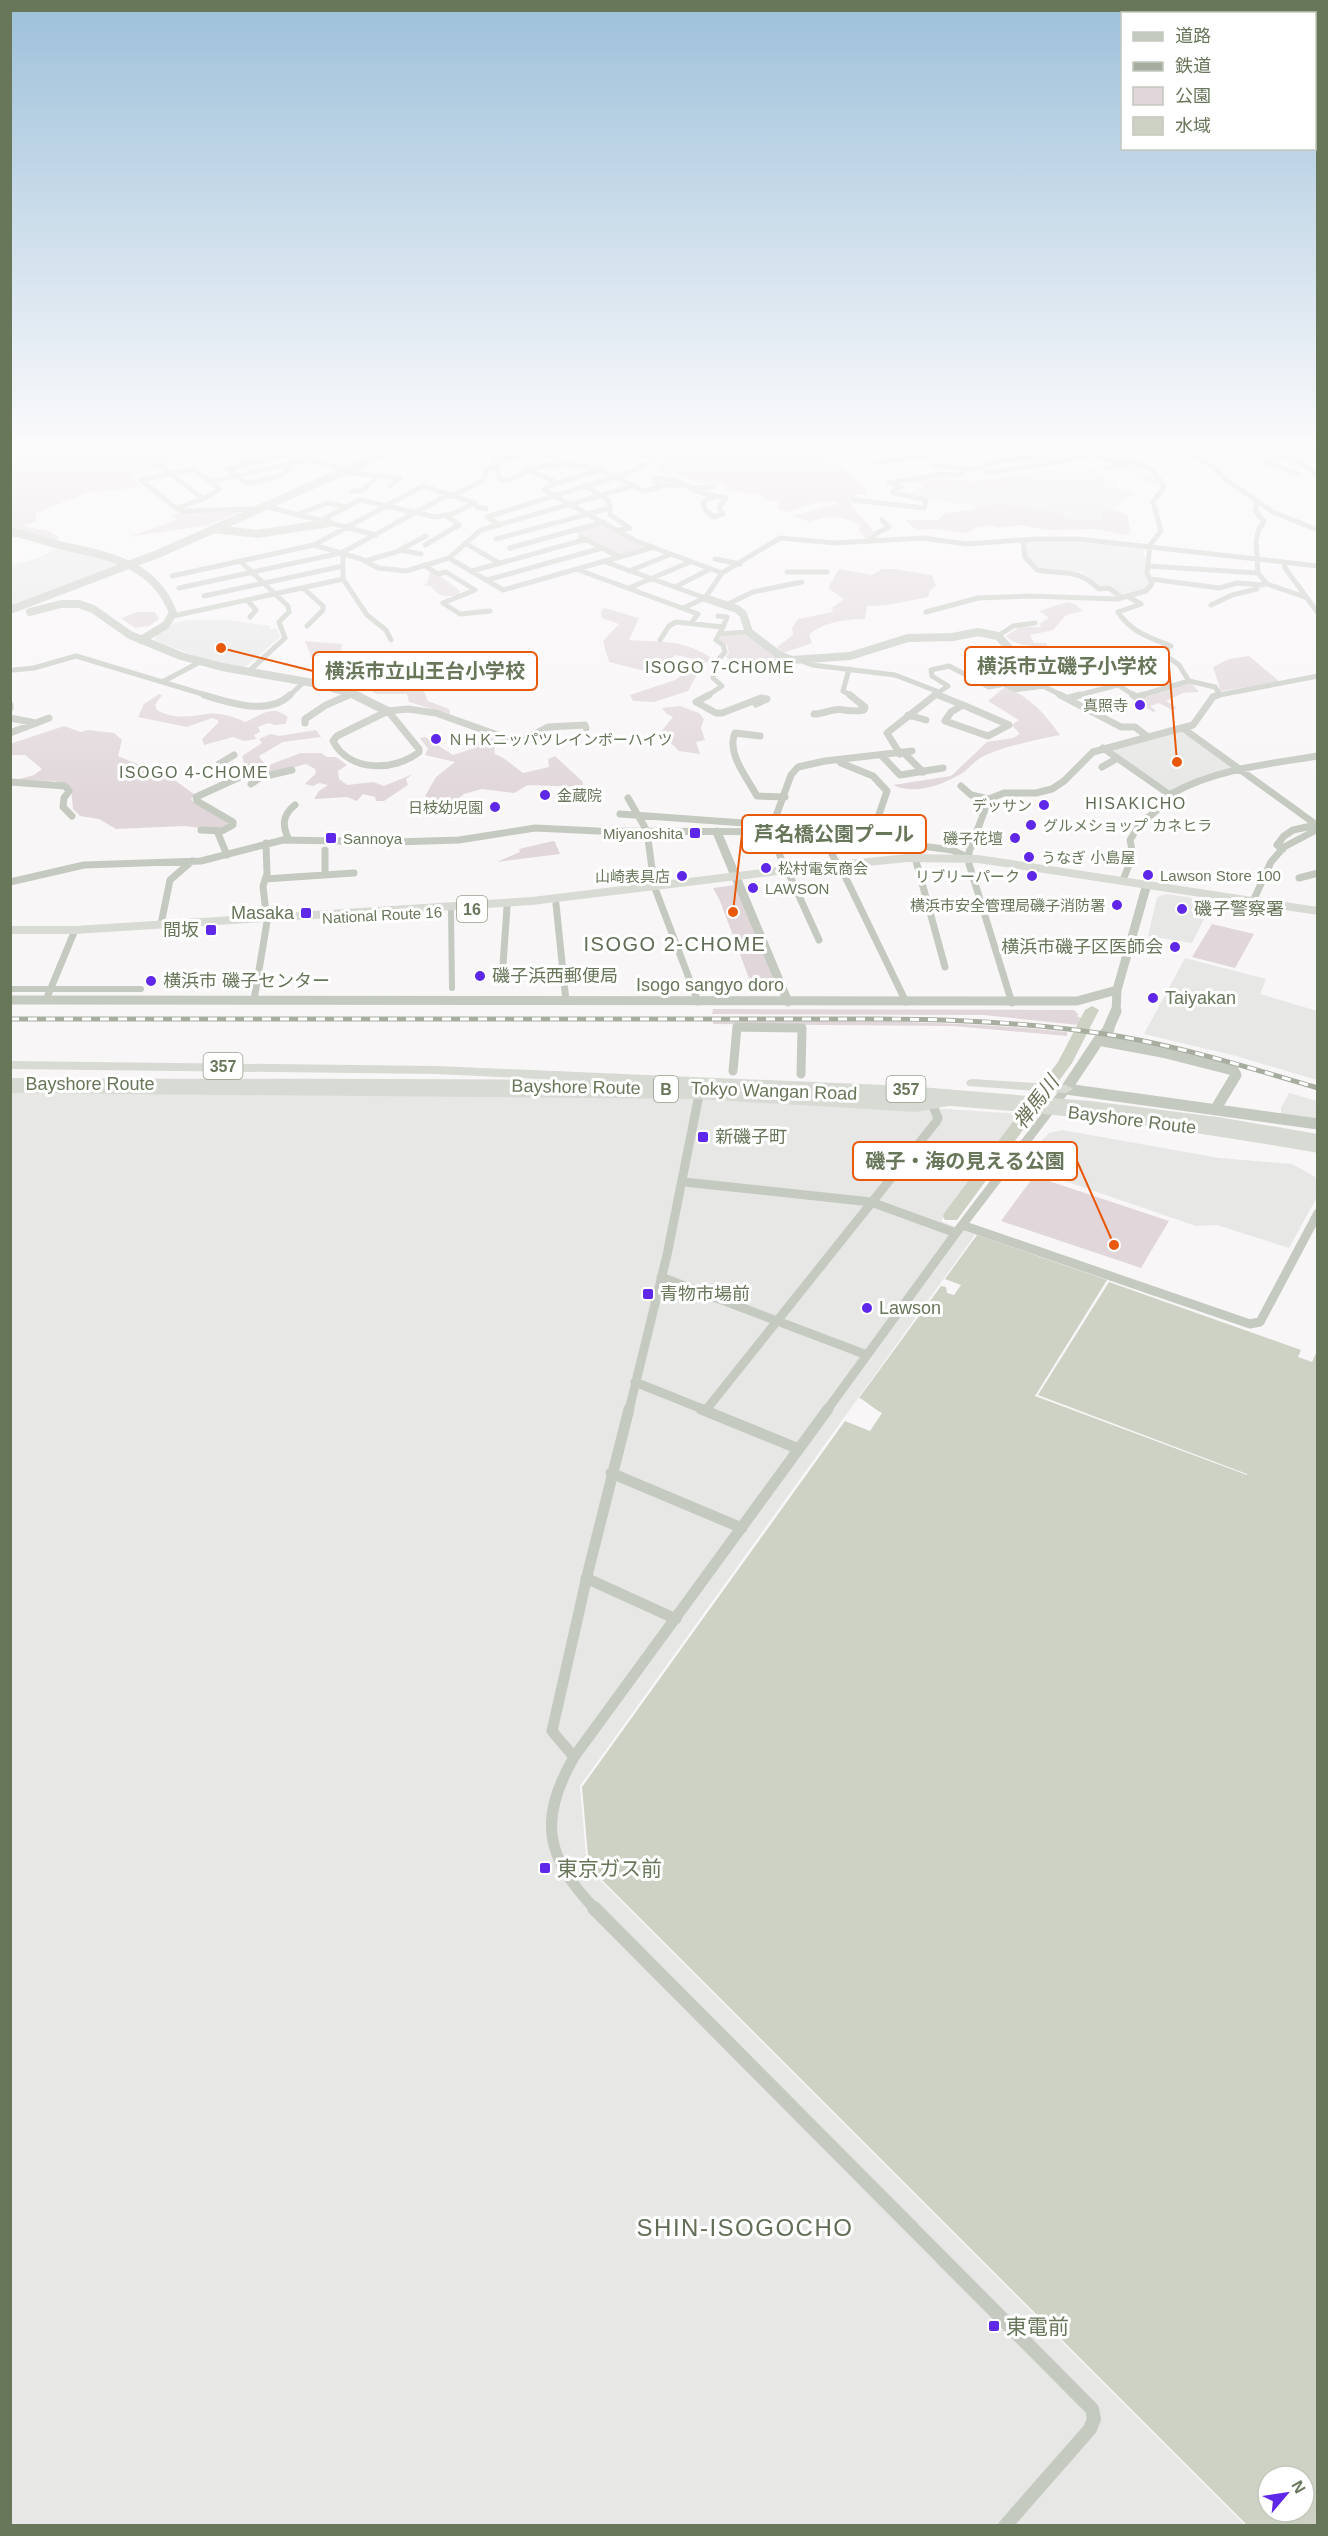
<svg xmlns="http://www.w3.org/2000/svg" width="1328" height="2536" font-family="Arial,'Noto Sans JP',sans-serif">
<rect width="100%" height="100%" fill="#f9f6f8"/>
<path fill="#e7e7e6" d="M1092,471l20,10 3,6 19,6 -22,16 11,4 -4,12 13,5 -3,6 -54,-11 -66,-19 -40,-1 -40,-6 -18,-6 17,-9z
M1080,540l65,6 -2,11 3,1 4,28 -6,5 -20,5 -25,-10 -17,-14 -42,-2 -13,-12 -3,-17z
M60,547l63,17 -112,42 -1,-40 28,-8z
M189,620h38l44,6 -3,4 9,-2 3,9 -36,31 -28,-5 -61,-22 1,-5 18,-13z
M1182,731l53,36 -64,24 -52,-33 -8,-8z
M1166,894l47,7 -21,42 -44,-7 9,-39z
M1185,958l81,21 -6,15 57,17v69l-81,-24 -92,-22z
M11,1093l664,4 208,8 140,9 -82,107 34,14 -395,551 7,81 658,658 -1234,1z
M1289,1093l28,8v19l-36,-6v-6z
M1062,1130l157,28 73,6 25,14v19l-28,51 -72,-23 -21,1 -172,-59 -1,-7 9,-14 9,-5 8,-8z"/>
<path fill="#e1d7da" d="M11,444h231l-41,15 -43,6 3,3 -32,8 14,11 -56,6 -51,20v8l-13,5 26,5 10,6 -3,5 -45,-10z
M578,444h236l52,44 1,7 -11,-1 -6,9 24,29 -4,7 -3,1 -8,-9 1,-6c-17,-9 -33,-11 -50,-3l-19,-6 47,-12 -2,-3 -24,3 -25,8 -8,-2 -1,-8 -15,-3 1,-3 -2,-1 -37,-5 1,-5 -28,-2 -16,-7 -25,-4 6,-13 -90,-14z
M1112,464l15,1 30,15 -2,4 -5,-1 -27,-14h-7l-95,11 -35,14 -32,-10 -6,1 -4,4 -14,2 -7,-7 -8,-3 19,-5 11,1 8,4 11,-1 12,4 16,-5 57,-8 16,3 16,-2z
M1005,504l56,9 5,6 36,1v-11l11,1 14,5 3,15 -5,5 -27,-6 -51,1 -27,-5 -20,3 -9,-3 -14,2 -10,6 -31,-4 -20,1 -11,-10h33l6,-7 27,-3 8,-5z
M181,512h59l-32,13 -79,12 48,-17 -6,-4z
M601,524l43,23v2l-27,6 -42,-23z
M431,569l29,22 -1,4c-14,2 -20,2 -28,-9l-9,-1 5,-2z
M839,569l33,6 10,-6h13l37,6 4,11 -6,4 -2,7 -41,8 -20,1 -2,13c-18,0 -42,3 -56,16l3,8 -29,10 -6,-6 16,-12 -1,-7 6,-9 35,-7 -1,-4 12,-9 -16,-11z
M1067,602l8,2 8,7 -17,4 -13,15 -23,5 4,8h13v3c-15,0 -29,1 -41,-10l14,-9h21l-2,-3 10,-6 -10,-7z
M604,608l35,10 -10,22c35,3 52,-2 84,19l-3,3 -7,1 -15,28 -34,11 -21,-1 -3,-6 45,-15 18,-12 1,-5 -2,-4 -16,-4 -24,14 -11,1 -32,-8 -6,-21 16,-17 -17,-6 -1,-6z
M138,612h17l4,7 -10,7 -14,2 -14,-10z
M746,635l35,24 -39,9 -16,-11 3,-4 -2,-8 -7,-5 1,-4z
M305,641l37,3 -2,13c22,2 46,1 65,15l-6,8 25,11 4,10 21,8 1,5 -41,-12 -2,-8h-30l-18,-9 7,-5 -17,8 -28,-7 8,-8 -15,-3 2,-11h-4z
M1249,656l31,26 -59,9 -8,-24 16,-8z
M1191,683l8,9 -16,1 -17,8 11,7 -5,2 -13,-7 -9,3 6,5 -3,1 -15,-10 7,-2 -4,-3z
M1005,687c24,9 40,27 55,48 -24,5 -57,11 -78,22 -6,3 -12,10 -18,15 -19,12 -49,24 -71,13l58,-9 36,-34 26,-4 7,-4 -8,-9 7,-5 -31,-19z
M159,694l3,1 -7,10 2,5c18,10 33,6 51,4 11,-2 27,3 37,8 17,-7 26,-18 43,-5l-3,7 -10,1 -7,-2 -10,4 2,5 -6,3 2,4 -12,2 -11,-4 -29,8 -2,-6 16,-16v-3l-6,-2 -25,9 -49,-10 6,-13z
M680,706l19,7 5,6 -3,9 4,12 -9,2 4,12 -21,-3 -19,-18 13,-16 -6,-3 -5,-6z
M64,726l17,6 7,-2 26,3 8,7 -4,16 55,23 21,15 -3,6 31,17 9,8 -17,5 -29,-4 -69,3 -17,-10 -19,-3 -7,-7 -2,-21 -16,-7 -40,-1 19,-5 8,-6 -17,-14h-14l-1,-11z
M316,730l5,7 -38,5 -24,14 4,6 6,3 32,-12h20l6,4h9l11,8 -9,6 1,8 8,6 26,-3 11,4 29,-12 -7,5 2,6 -24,16h-8l-1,-4 -12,-3 -6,7 -10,-4 -33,2 5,-8 9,-6 -9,-2 -6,3 -8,-2 11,-11 -1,-4 -9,-5c-20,5 -40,16 -60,6l-4,-14 20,-13 -3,-4 12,-5 8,2z
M425,737l28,18 22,-7 -3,-4 16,-7 12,4 -6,1 1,12c11,4 18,12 28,19l26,-6 -1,-8 7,-3 28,26v5l-55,-2 -14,8 -32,-4 -18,5 -17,13 -15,-2 -7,-9 11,-19 19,-15 -30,-7 3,-6 -8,-11z
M553,841l2,1 5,12 -63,8 23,-10 -1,-3z
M735,885l43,104h-25l-33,-88 -7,-13z
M1212,924l42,10 -19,34 -43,-11z
M713,1009l361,1 5,5 -3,1 16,6 -4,4 -104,-11 -272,-1z
M713,1021c118,0 236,-2 354,11v4l-114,-10 -240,-2z
M1034,1176l135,45 -28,47 -140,-47z"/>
<path fill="#cdd2c4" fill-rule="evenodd" d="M977,1235l130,45 -72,116 212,79v-1l-209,-79 71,-113 192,68 -3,7 14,5 5,-11v1174h-70l-658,-658 -7,-80 263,-366 25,10 12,-18c-8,-4 -16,-12 -23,-15l82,-112 5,1 1,6 7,2 7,-10 -16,-6zM1268,2476h36v36h-36z"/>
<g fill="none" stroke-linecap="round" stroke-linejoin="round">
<path fill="#cdd2c4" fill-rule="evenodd" d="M1092,1006l7,4 -27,53 -115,157h-12l-2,-4 2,-4 113,-150 27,-52z"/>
<path stroke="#c5cac1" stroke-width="6" d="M451,911l1,77
M10,989h131"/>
<path stroke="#c5cac1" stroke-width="5" d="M443,444l11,3 8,-3
M931,444l-22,3 12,9 74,-12
M1068,444c12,4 23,11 36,15 28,8 44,-4 60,28l-11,15 8,29 -11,14
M1166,444l47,22 12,13 48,33 45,18
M1236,446c25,6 68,9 82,32
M538,450l22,12
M304,455l5,4 38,11
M1278,457l-13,5 32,12
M505,459l-17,-6 22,-9
M246,463l-11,-8 47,-11
M876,463l45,-7
M287,464v7l-8,5 -28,7h-4l-20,-14 106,-25
M160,465l43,34
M934,466l45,3 22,-9 44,-3 32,-10
M194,469l26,20 -17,10 -27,9 -35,-28z
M529,470l29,13
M600,470l-51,16 -5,4 92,51 86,32
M341,472l59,6 -10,8
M985,473l79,-12 28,-7
M210,482l99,-23
M659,485h26
M633,486l10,5 16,-4 -5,-7 2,-2 19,2 27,13 13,3
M693,488l20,-1
M352,491h10l16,-15
M715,496l11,2 -7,9 4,7 -9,3 -9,-7 -2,-8z
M854,500l70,8 2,-8 -32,-7 -1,-2 8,-4 -12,-4 53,-9 17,1 5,-6
M1257,502l-2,8 9,12 -5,7 -3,12 2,32 9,11 38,13
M265,506l111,29
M176,508l5,3 78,-2
M610,508v7l20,13 -11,2
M296,515l32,-12 18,4
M320,521l40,-21 75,17 18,-3 21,-11
M500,525l-13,-8 144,-45 30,-16
M581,537l38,20
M496,539l114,-31 -1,-7 -25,-16
M1023,540l2,17 12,13c27,5 41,-2 62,19l10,-1 13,10
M874,541l-2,-2 5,-6 12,-6 -7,-7
M465,543l34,20
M314,545l109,-59 52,17 2,4 9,2
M425,545l34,-20 -12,-9
M510,548l94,-26
M400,550l21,4
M449,558l54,32 148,-42
M715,559l25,5
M240,561l48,45 1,6 -10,10 6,16 -37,34
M365,561l31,-9 30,-16
M603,561l102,37
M1284,562l1,6 33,45
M424,565l14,9 8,-2 29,18 -32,13 17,11 30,-3
M1148,566l110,7
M576,569l122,45 -7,9
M472,571l115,-32
M629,571l40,-16
M787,572h40
M172,576l142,-31 47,14 17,9 28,3 43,-13 32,-28 152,-44c-35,-19 -64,-30 -103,-16 -11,4 -18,12 -30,9l-5,-16
M1151,579l68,9 18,-5 26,2
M487,580l115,-32
M675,587l35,-18
M179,588l162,-35
M303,588l20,18v4l-16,16
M629,588l61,-26
M204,596l139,-30
M1127,596l14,8 -23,8c14,21 31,25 53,34l-13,4 21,15 10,16
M247,600l9,10 -6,7
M728,604l25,-12 49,-10
M1211,605l21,-10 25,-6
M683,608l22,-10 17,-25 58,-35 55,5 88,-5 43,6 70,-5h43l239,27
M926,612l52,-14 52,-2 87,3 29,-8 6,-7 -5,-11 3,-28
M173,616l170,-37
M719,634l30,-2
M998,636l15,-10 22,-3
M391,640l-5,-10 -19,-15 -24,-36v-27l101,-55 10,-2 30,-15 2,-10 19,-11 54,-14 31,6 92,7 24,-5 49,-1 32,-8
M660,640l9,-14 7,-4 47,5 4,-10 -9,-1
M802,661l10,4 83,10 44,17
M849,669l-6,22 9,5
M14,670l20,-2 42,-12 133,40
M164,681l36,-19
M1041,685l22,11
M936,694l6,2
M289,696l15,-14
M346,696l8,-3
M707,696l15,-10 -9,-8 6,-19 6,-7 -2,-7 -7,-5 7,-13
M933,696l15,-10 -16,-10 -1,-6 18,-4 40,21 16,-3
M1075,696l43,-11 17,11
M1138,696l51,-15 26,6 5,7
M1214,696l104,-20"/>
<path stroke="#c5cac1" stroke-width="7" d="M204,695c27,8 64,21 86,0
M709,695l-13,7 20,11h6l39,-15 6,1 -11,5
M938,695l25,10
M1060,695l61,32h14l13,10
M1133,695l3,2 7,-2
M1069,698l11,-3
M10,705v3
M963,705l46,20 -21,11 -43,-15 6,-9z
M388,711l31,38v3c-25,20 -70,20 -86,-11l4,-5z
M388,711l20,-2 28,4 78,28 9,-1 25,-13 37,-2 1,3
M814,714c8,0 13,-3 20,-4 9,-2 16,3 30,0l1,-3 -15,-12
M908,715l18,5
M10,718l26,5
M305,723v-4l21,-14 23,-10
M1184,729l134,97
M10,733l39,-15
M760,736l-25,-3c-9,20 13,46 22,63l28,1
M1103,748l70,49 -33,27 -10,16 3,15 -10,25
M900,754l-13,-21 48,-38
M905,754l18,18
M882,756l18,19 43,-7
M841,763l32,13 14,15 -16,47
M219,764l15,-9
M1102,767l14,-8
M10,782l55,4 4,5 -5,7 -1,9 9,9
M251,784l10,-7 31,-7
M961,786l10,9 18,4
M1171,794c45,-25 97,-30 147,-38
M628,798l19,33 5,38 -5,2 7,16
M620,814l150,11
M201,830l21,1 11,-6v-3l-36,-21 -1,-4 44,-20
M217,831l10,24
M765,832l10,-13 16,-44 7,-8 27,-6 87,-10
M770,832l16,38
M821,832l16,32
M289,840c-7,-14 -7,-25 6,-35
M1283,849l-6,-4 7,-9 9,-6 23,-5
M325,850v25
M916,861l29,106
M841,868l65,134
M789,874l30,66
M1299,878l19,-5
M265,879l89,-6
M10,882l74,-17 117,-4 82,-21 112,2 64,-2 76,-12 63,3 216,1 138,18 17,8
M656,891l42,111
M1254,899l17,-37 13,-15 34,-18
M556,904l10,97
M161,924l9,-44 22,-19
M503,965l4,-58
M46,1000l29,-70
M254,1000l13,-78 -4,-36 4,-12 -1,-31
M1012,1003l-43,-139v-12l20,-53 15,-6h32l16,-4 12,-8 29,-29 100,-27 20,-28 5,-2"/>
<path stroke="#c5cac1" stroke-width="9" d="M733,1071l4,-44 65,1 -1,46
M684,1182l187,20 85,31
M962,1225l288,99 10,-2 58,-109
M661,1277l206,78
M635,1382l70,28
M629,1410l38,-155 32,-160
M706,1410l230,-288 2,-4 -5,-12
M827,1410l129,-177 110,-144"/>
<path stroke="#c5cac1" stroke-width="11" d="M701,1409l98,40
M706,1411l2,-2
M611,1473l131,55
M586,1578l90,41
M574,1757l-22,-26 36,-159 41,-163
M596,1910c-51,-53 -58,-90 -22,-153l254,-348"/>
<path stroke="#c5cac1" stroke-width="14" d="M594,1908l498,501 2,10 -4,10 -85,97"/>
<path stroke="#c5cac1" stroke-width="8" d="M215,529l42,5 72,-11
M10,532c16,2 30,8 45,12 49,12 98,16 118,69l-7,12 -25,15
M705,598l32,11 6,5 6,18 30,23 13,5 58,-4 58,-18 45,-1 25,-5 20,4 11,12 -3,5 -30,10 -2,3 3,4 39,18 25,-3
M10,610l150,-57 245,-109
M30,612l31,-8h18l14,5 37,26 51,21 41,11 97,17 40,12"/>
<path stroke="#c5cac1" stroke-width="9" d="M355,695l32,16
M717,832l71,170
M10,1000l1067,1 40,-11 30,-106
M1116,1013l1,-23"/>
<path stroke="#c5cac1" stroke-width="11" d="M1109,1029l-11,12 -32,48 252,35
M1105,1036l11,-25
M1103,1041l59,11 71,18 3,5 -21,35"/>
<path fill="#d8dbd4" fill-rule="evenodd" d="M908,854l70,1 340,52v8l-340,-52 -70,-1 -122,12 -254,31 -457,29h-65v-8h65l457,-29 254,-31z
M10,1061l426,5 472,20 182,15 128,16 100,17v10c-117,-20 -234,-34 -352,-44l-2,3 -5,1 -43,8 -217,-13 -689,-6v-8l689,6 217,11 32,-4 -512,-24 -426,-5z
M973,1079l93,6 7,4 -7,4 -98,-7 -2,-3 2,-3z"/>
<path fill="#d8dbd4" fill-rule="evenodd" d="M10,1078c344,3 691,-7 1034,26 92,9 183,23 274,39v10c-91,-16 -182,-30 -274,-39 -343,-33 -690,-23 -1034,-26z"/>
<g stroke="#a7aea0" stroke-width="5">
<path id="rail" d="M10,1019h867c82,0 165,4 246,18 66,12 131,32 195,51"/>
</g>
<use href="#rail" stroke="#fff" stroke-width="3" stroke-dasharray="9" stroke-linecap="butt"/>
</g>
<linearGradient id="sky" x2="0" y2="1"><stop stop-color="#9dc0da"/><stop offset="0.56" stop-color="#fcfbfc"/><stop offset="1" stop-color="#fcfbfc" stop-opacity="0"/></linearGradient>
<rect width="1328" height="799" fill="url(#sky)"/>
<g fill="#5f27e8" stroke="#fff" stroke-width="2">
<circle cx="1140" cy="705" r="6"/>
<circle cx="436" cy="739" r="6"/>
<circle cx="545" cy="795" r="6"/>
<circle cx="1044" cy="805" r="6"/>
<circle cx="495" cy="807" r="6"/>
<circle cx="1031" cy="825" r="6"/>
<rect x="689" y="827" width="12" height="12" rx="3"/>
<rect x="325" y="832" width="12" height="12" rx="3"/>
<circle cx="1015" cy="838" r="6"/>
<circle cx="1029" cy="857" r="6"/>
<circle cx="766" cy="868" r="6"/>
<circle cx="1148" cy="875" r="6"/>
<circle cx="682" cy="876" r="6"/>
<circle cx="1032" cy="876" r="6"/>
<circle cx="753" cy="888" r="6"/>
<circle cx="1117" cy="905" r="6"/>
<circle cx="1182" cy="909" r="6"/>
<rect x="300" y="907" width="12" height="12" rx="3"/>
<rect x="205" y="924" width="12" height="12" rx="3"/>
<circle cx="1175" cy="947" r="6"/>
<circle cx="480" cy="976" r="6"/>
<circle cx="151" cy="981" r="6"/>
<circle cx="1153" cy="998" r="6"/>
<rect x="697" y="1131" width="12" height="12" rx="3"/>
<rect x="642" y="1288" width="12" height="12" rx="3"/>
<circle cx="867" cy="1308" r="6"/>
<rect x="539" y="1862" width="12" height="12" rx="3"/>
<rect x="988" y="2320" width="12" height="12" rx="3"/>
</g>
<g text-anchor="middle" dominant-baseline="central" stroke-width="6" stroke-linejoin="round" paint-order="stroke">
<g font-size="15" fill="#68765a" stroke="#fff" text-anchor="end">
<text x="1128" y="705">真照寺</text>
<text x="448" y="739" text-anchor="start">ＮＨＫニッパツレインボーハイツ</text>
<text x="557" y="795" text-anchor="start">金蔵院</text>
<text x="1032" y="805">デッサン</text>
<text x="483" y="807">日枝幼児園</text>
<text x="1043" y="825" text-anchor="start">グルメショップ カネヒラ</text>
<text x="683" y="833">Miyanoshita</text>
<text x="343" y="838" text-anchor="start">Sannoya</text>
<text x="1003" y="838">磯子花壇</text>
<text x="1041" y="857" text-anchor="start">うなぎ 小島屋</text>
<text x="778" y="868" text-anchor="start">松村電気商会</text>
<text x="1160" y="875" text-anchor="start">Lawson Store 100</text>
<text x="670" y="876">山崎表具店</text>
<text x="1020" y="876">リブリーパーク</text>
<text x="765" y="888" text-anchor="start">LAWSON</text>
<text x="1105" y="905">横浜市安全管理局磯子消防署</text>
</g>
<g font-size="15" fill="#68765a" stroke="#fff">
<text transform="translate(382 915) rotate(-3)">National Route 16</text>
</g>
<g font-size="16" letter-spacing="1.5" fill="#616d55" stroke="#fff">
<text x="720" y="667">ISOGO 7-CHOME</text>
<text x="194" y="772">ISOGO 4-CHOME</text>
<text x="1136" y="803">HISAKICHO</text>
</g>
<g fill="#fff" stroke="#959f8c" stroke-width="1.5">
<rect x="457" y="896" width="30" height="26" rx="4.5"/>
<rect x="203.5" y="1053" width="39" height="26" rx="4.5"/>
<rect x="654" y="1076" width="24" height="26" rx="4.5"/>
<rect x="886.5" y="1076" width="39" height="26" rx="4.5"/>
</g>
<g font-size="16" font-weight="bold" fill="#68765a">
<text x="472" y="909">16</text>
<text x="223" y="1066">357</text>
<text x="666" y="1089">B</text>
<text x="906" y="1089">357</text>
</g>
<g font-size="18" fill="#68765a" stroke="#fff" text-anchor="start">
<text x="1194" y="909">磯子警察署</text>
<text x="294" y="913" text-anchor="end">Masaka</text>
<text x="199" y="930" text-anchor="end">間坂</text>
<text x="1163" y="947" text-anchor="end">横浜市磯子区医師会</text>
<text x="492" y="976">磯子浜西郵便局</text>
<text x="163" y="981">横浜市 磯子センター</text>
<text x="1165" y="998">Taiyakan</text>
<text x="715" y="1137">新磯子町</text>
<text x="660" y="1294">青物市場前</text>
<text x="879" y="1308">Lawson</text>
</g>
<g font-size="18" fill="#68765a" stroke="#fff">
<text x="710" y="985">Isogo sangyo doro</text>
<text x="90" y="1084">Bayshore Route</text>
<text transform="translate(576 1087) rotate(1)">Bayshore Route</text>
<text transform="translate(774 1091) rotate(2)">Tokyo Wangan Road</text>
<text transform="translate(1132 1120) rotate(7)">Bayshore Route</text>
</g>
<g font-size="20" letter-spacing="1.5" fill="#616d55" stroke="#fff">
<text x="675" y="944">ISOGO 2-CHOME</text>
</g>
<g font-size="20" font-style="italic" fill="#6b7458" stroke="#fff">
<text transform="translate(1036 1102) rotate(-53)">禅馬川</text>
</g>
<g font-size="21" fill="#68765a" stroke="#fff" text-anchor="start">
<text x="557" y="1868">東京ガス前</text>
<text x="1006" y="2326">東電前</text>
</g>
<g font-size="24" letter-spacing="1.5" fill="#616d55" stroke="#fff">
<text x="745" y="2227">SHIN-ISOGOCHO</text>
</g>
</g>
<path fill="none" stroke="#e8590c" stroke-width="2" d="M1177 762L1169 666M221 648L313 671M733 912L742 834M1114 1245L1077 1161"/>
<g fill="#e8590c" stroke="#fff" stroke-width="2">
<circle cx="1177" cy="762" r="6"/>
<circle cx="221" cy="648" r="6"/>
<circle cx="733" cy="912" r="6"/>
<circle cx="1114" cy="1245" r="6"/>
</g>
<g fill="#fff" stroke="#e8590c" stroke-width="2">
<rect x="965" y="647" width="204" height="38" rx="6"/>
<rect x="313" y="652" width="224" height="38" rx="6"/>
<rect x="742" y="815" width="184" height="38" rx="6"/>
<rect x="853" y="1142" width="224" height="38" rx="6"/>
</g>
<g font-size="20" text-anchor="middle" font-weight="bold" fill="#68765a">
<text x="1067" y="673">横浜市立磯子小学校</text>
<text x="425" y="678">横浜市立山王台小学校</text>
<text x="834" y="841">芦名橋公園プール</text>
<text x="965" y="1168">磯子・海の見える公園</text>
</g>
<rect width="1328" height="2536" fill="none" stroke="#68765a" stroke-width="24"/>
<rect x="1121" y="12" width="195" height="138" fill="#ffffff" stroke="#c3c8bd" stroke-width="1.5"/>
<rect x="1133" y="32" width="30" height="9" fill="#c5cac1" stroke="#c3c8bd" stroke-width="1.5"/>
<text x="1175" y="42" font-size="18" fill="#68765a">道路</text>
<rect x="1133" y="62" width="30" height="9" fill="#a7aea0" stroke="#c3c8bd" stroke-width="1.5"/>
<text x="1175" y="72" font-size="18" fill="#68765a">鉄道</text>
<rect x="1133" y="87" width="30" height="18" fill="#e1d7da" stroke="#c3c8bd" stroke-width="1.5"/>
<text x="1175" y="102" font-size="18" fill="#68765a">公園</text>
<rect x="1133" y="117" width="30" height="18" fill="#cdd2c4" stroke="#c3c8bd" stroke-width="1.5"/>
<text x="1175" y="132" font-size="18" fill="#68765a">水域</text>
<g transform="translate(1286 2494) rotate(61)"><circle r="28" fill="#ffffff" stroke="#c3c8bd" stroke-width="1.5"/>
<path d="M0-4.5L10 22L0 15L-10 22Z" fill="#5f27e8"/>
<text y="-9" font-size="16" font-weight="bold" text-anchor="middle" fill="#68765a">N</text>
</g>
</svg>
